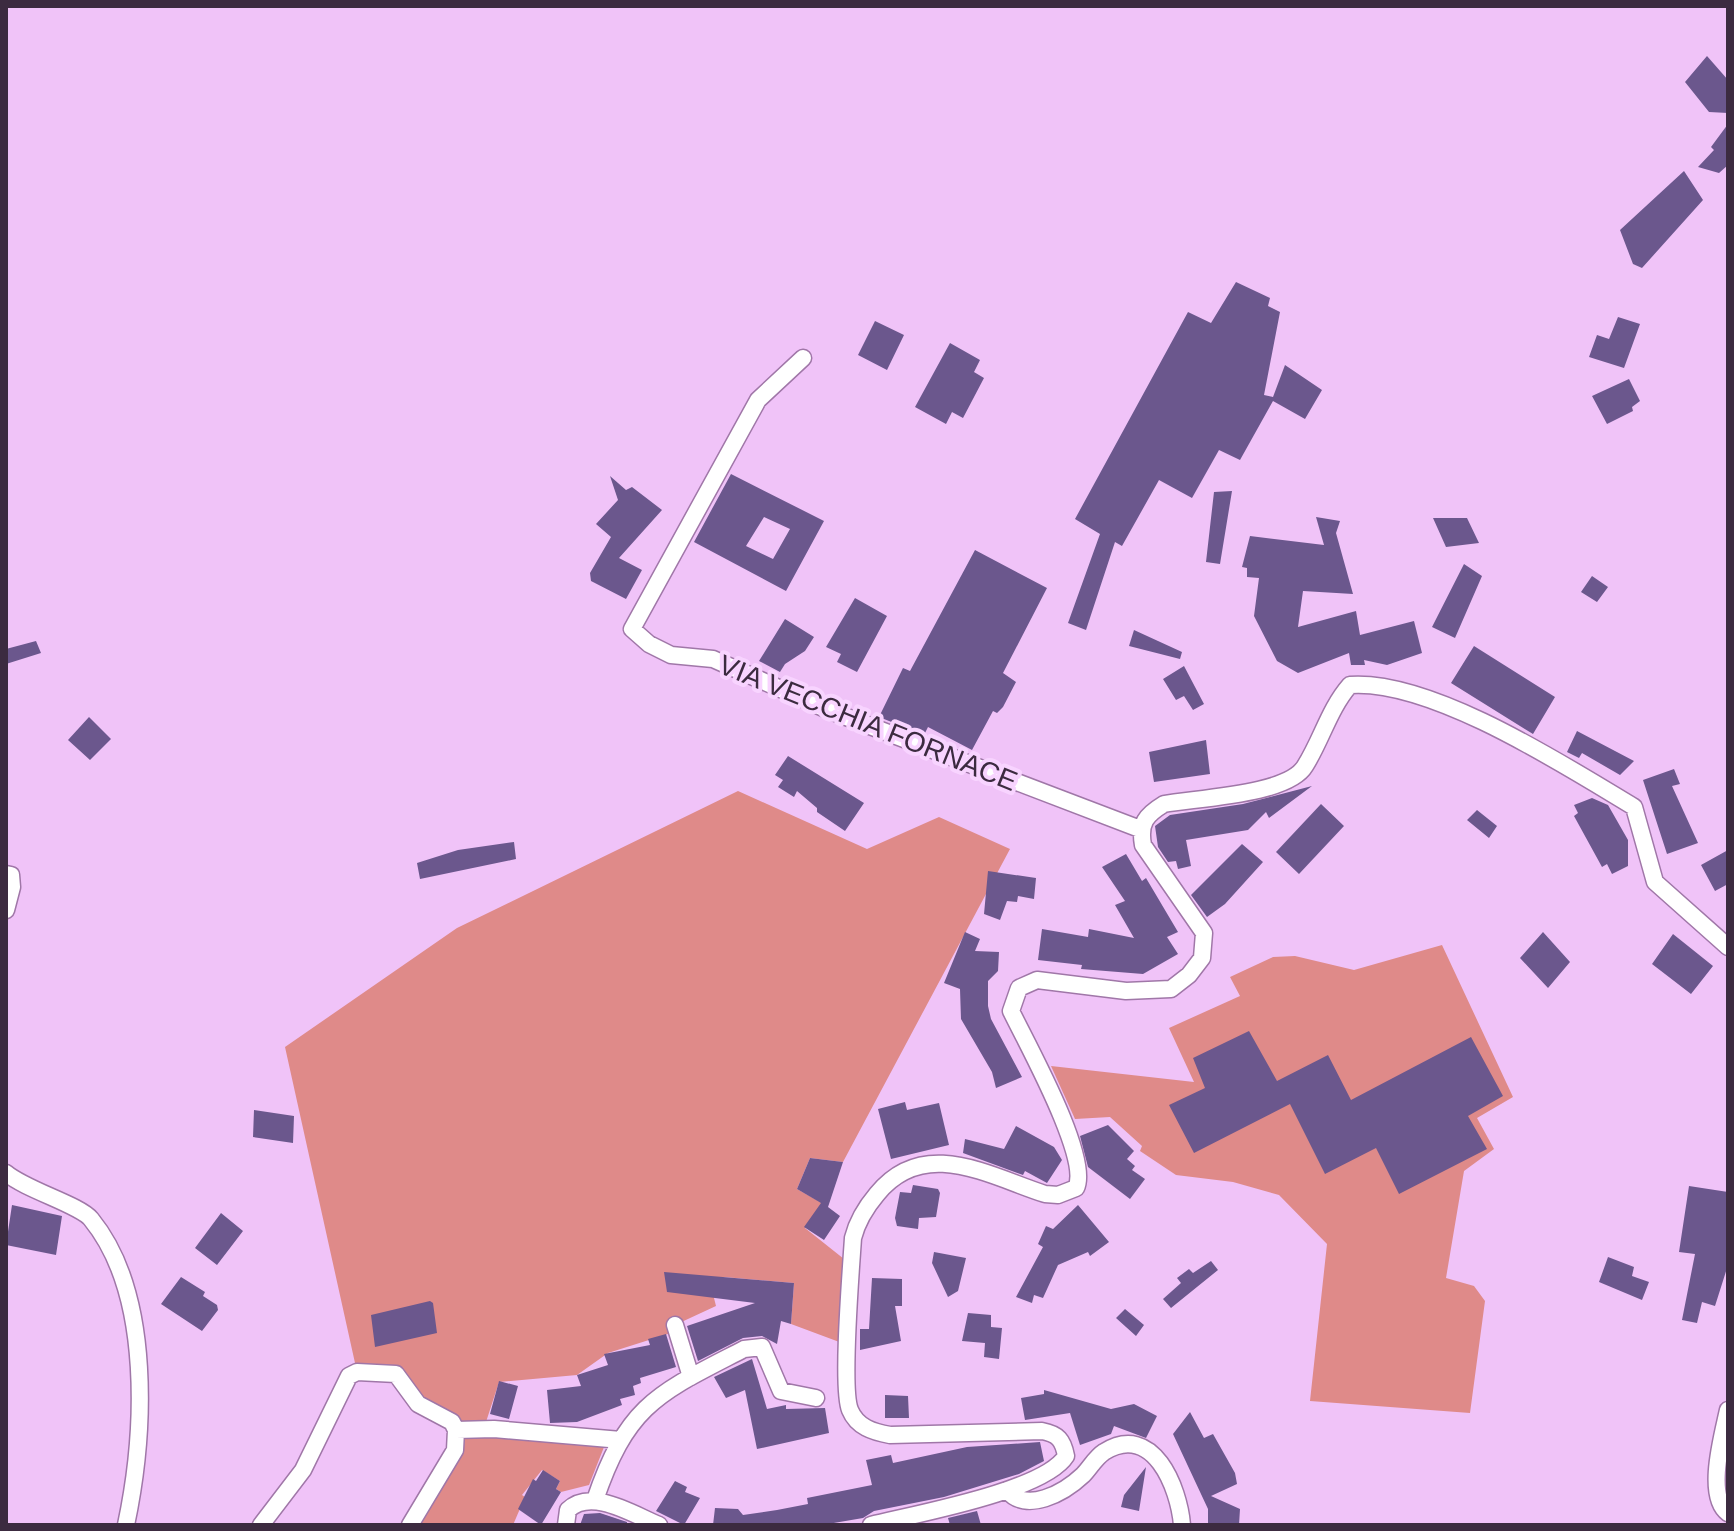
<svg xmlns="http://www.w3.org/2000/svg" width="1734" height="1531" font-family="Helvetica,sans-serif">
<rect width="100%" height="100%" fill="#f0c3f8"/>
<path fill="#df8a89" d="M738,791l129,58 72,-32 71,32 -167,313 -33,-4 -13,31 25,14 -17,25 39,31 -2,84 -51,-19 3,-41 -70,-6 -12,13 4,16 -41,19 -4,8 -63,20 -31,22 -78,7 -13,40 122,15 -19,48 -28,7 -5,-3 4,-8 -18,-11 -20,25 3,2 -12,28h-93l35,-75 1,-20 -38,-26 -22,-30 -39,-2 -72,-325 172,-119z
M1442,945l71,152 -36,21 17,31 -30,22 -18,107 28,8 11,15 -15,112 -160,-12 17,-157 -48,-49 -46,-13 -57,-7 -36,-24 2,-5 -32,-29 -35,2 -24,-53 143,16 -25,-54 71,-32 -10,-19 43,-20 22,-1 59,14z"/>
<path fill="#6b578d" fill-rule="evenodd" d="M1707,56l21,24v33l-19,-1 -24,-30z
M1728,124v41l-9,8 -21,-6 16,-17 -3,-3z
M1684,171l19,29 -61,68 -9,-4 -13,-34z
M1236,282l34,16 -2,8 12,6 -16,83 9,2 12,-32 37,25 -17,29 -32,-18 -33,59 -21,-10 -27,48 -33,-18 -37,66 -7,-4 -29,88 -18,-7 32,-89 -25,-15 113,-207 23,11z
M1618,317l22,7 -16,44 -35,-11 8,-22 12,4z
M875,321l29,14 -17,35 -29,-15z
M950,343l30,17 -6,12 10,6 -21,40 -11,-6 -6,12 -31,-17z
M1629,379l11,22 -8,6 1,4 -26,13 -15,-28z
M731,474l93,47 -38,70 -92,-49zM764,517l26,12 -17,30 -27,-13z
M610,476l16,14 6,-3 30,23 -43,48 23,12 -16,29 -35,-18 -1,-8 21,-36 -15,-13 22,-24z
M1232,491l-12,73 -14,-2 8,-70z
M1316,517l24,4 -4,12 17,61 -50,-3 -5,36 58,-16 4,24 54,-14 8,32 -35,12 -23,-5 1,5h-14l-2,-12 -51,20 -21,-12 -23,-45 5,-38 -12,-1v-9l-5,-1 8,-31 74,9z
M1433,518h34l12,25 -33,4z
M975,550l72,38 -44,85 13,9 -13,25 -6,6 -4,-2 -21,39 -44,-23 -4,8 -45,-18 24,-49 7,3z
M1464,564l18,12 -27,62 -23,-11z
M1592,576l16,11 -11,15 -16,-10z
M855,598l32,18 -30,56 -20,-10 4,-8 -15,-7z
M785,619l29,18 -9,14 -20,13 -5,8 -21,-11z
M1134,630l48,22 -2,7 -51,-13z
M36,641l5,12 -35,11v-15z
M1474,646l81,51 -22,37 -82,-51z
M1184,666l20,38 -11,6 -9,-14 -8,4 -13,-21z
M89,717l22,22 -21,21 -22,-20z
M1577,731l57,30 -14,14 -38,-22 -3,5 -12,-6z
M1206,740l4,34 -56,8 -5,-30z
M788,756l76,47 -19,28 -28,-19v-4l-20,-17 -3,6 -16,-10 5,-7 -8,-5z
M1674,769l6,15 -8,2 26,57 -31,11 -24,-74z
M1312,786l-43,32 -3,-6 -18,18 -62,10 5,26 -13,3 -2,-8 -8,1 -10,-15 -3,-21 15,-11 73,-11z
M1592,798l16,7 20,35v26l-16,8 -5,-10 -5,3 -28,-51 4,-3 -4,-8z
M1321,804l23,22 -45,48 -23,-22z
M1477,810l20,16 -8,12 -22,-18z
M514,842l2,17 -96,20 -3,-16 41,-13z
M1242,844l21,18 -38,42 -18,13 -16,-22z
M1728,850v34l-13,7 -14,-26z
M1126,854l16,27 4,-3 32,54 -11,5 11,17 -35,20 -62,-5 1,-4 -44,-5 4,-31 46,8 1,-8 45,9 -19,-33 10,-4 -23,-34z
M988,871l48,7 -2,21 -16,-3 -1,6 -10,-1 -7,19 -16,-6z
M965,932l15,7 -5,12 24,1 -1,19 -10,10v25l3,13 31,58 -26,11 -4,-16 -31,-53 -1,-30 -16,-6z
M1543,932l27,30 -22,26 -28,-30z
M1673,934l40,32 -22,28 -39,-30z
M1249,1031l28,50 51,-26 23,45 120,-63 32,59 -35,20 19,33 -88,45 -23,-46 -51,26 -35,-70 -96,49 -25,-48 36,-17 -12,-30z
M905,1102l2,8 32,-7 10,42 -58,14 -13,-50z
M254,1110l40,6 -1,27 -40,-6z
M1108,1125l26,26 -7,8 8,7 -3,4 13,9 -15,20 -42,-32 -8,-31z
M1016,1126l38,21 8,13 -15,23 -22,-12 -2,4 -60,-22 2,-14 39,10z
M810,1158l33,4 -15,45 12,9 -16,24 -20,-13 17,-24 -24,-14z
M913,1185l25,4 2,4 -4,24 -17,1 -1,11 -21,-3 -2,-8 5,-26 11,1z
M1689,1186l39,6v73l-13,41 -13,-4 -5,21 -15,-3 13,-66 -16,-2z
M12,1205l50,11 -6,39 -50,-10z
M1078,1205l31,37 -19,14 -2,-4 -30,13 -15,33 -9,-3 -2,8 -16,-6 27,-50 -5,-3 8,-18 7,3z
M221,1213l22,18 -26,34 -22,-17z
M934,1252l32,6 -8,33 -10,6 -16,-34z
M1608,1257l26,10 -2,9 17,6 -7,18 -43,-18z
M1211,1261l7,9 -47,38 -8,-9 18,-16 -4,-5 12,-9 4,4z
M664,1272l130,11 -3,41 -10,-3 -4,23 -15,-8 -19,2 -45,23 -11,-35 68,-23 -88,-11z
M181,1277l24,15 -2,4 14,9 1,5 -16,21 -41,-27z
M872,1278l30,1v27h-7l6,35 -41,9v-21h9z
M430,1301l3,2 4,30 -62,14 -4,-32z
M1125,1309l19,16 -8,11 -20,-18z
M968,1313l23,2v12l11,1 -3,31 -15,-2 1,-14 -23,-2z
M666,1334l10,33 -36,11 1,5 -8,3 2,9 -15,4 2,6 -45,17 -27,1 -3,-33 34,-4 -4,-11 31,-10 -4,-11 46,-9 -2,-6z
M752,1359l15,50 19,-4v4l39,-1 4,25 -72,16 -12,-59 -19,8 -12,-21z
M499,1381l19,5 -9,33 -19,-5z
M1044,1390l67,19 23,-5 23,12 -11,22 -32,-12 -3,8 -31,11 -10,-32 -45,7 -4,-22 23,-4z
M885,1395l23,1 1,22h-24z
M1190,1412l14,26 9,-4 22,39 2,11 -26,12 29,13 -1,16h-31v-16l-35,-75z
M1040,1442l4,19 -25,13 -75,23 -70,14 -11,7 -41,7h-109l2,-17 23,1 5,6 34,-5 31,-6 -1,-6 65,-13 -6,-25 25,-5 2,8 74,-16z
M1146,1467l-7,44 -18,-4 3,-12z
M543,1470l17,11 -4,8 5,3 -20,33 -23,-16 15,-30 3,2z
M675,1481l12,6 -2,5 15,6 -16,27 -28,-14z
M977,1511l4,14h-31l-2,-7z
M600,1513l27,9v3h-47l4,-11z"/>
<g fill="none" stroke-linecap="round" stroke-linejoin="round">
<g stroke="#a077a8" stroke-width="19">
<path id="street" d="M803,358l-45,42 -126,229 17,15 22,11 42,4 115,51 312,119
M6,874l5,1 1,12 -6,23
M6,1173c20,17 74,32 85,46 62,76 54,216 35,306
M675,1325l16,52
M1728,1410c-5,24 -23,86 0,103
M456,1430l38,-1 127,11
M1007,1490c19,24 57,3 76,-15 7,-7 12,-17 21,-23 49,-31 75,36 78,73
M595,1500c33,-97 64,-107 149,-151l18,-2 19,44 35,7
M261,1525l42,-55 46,-94 8,-4 39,2 22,30 34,18 4,8 -1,20 -45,75
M566,1525l2,-15c23,-23 66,5 91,15
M871,1525c44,-11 173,-34 195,-69 -3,-16 -8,-22 -24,-25l-152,4c-17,-3 -33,-8 -40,-25 -9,-22 1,-141 3,-172 4,-16 13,-31 24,-44 47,-58 112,-18 168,0l13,1 18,-7c15,-29 -49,-144 -65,-177l8,-23 18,-8 89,11 45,-2 18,-14 13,-17 2,-25 -61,-88c-4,-22 3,-30 21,-41 33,-6 124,-9 141,-38 17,-27 24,-57 45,-81 81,-6 214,80 284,122l21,75 73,65"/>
</g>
<use href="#street" stroke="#fff" stroke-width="16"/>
</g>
<g text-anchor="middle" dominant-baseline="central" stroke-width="8" stroke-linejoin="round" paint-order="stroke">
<g font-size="28" fill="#3c2b40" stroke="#f8d4ff">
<text transform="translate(868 723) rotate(22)">VIA VECCHIA FORNACE</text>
</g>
</g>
<rect width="1734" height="1531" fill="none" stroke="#3c2b40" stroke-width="16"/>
</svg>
